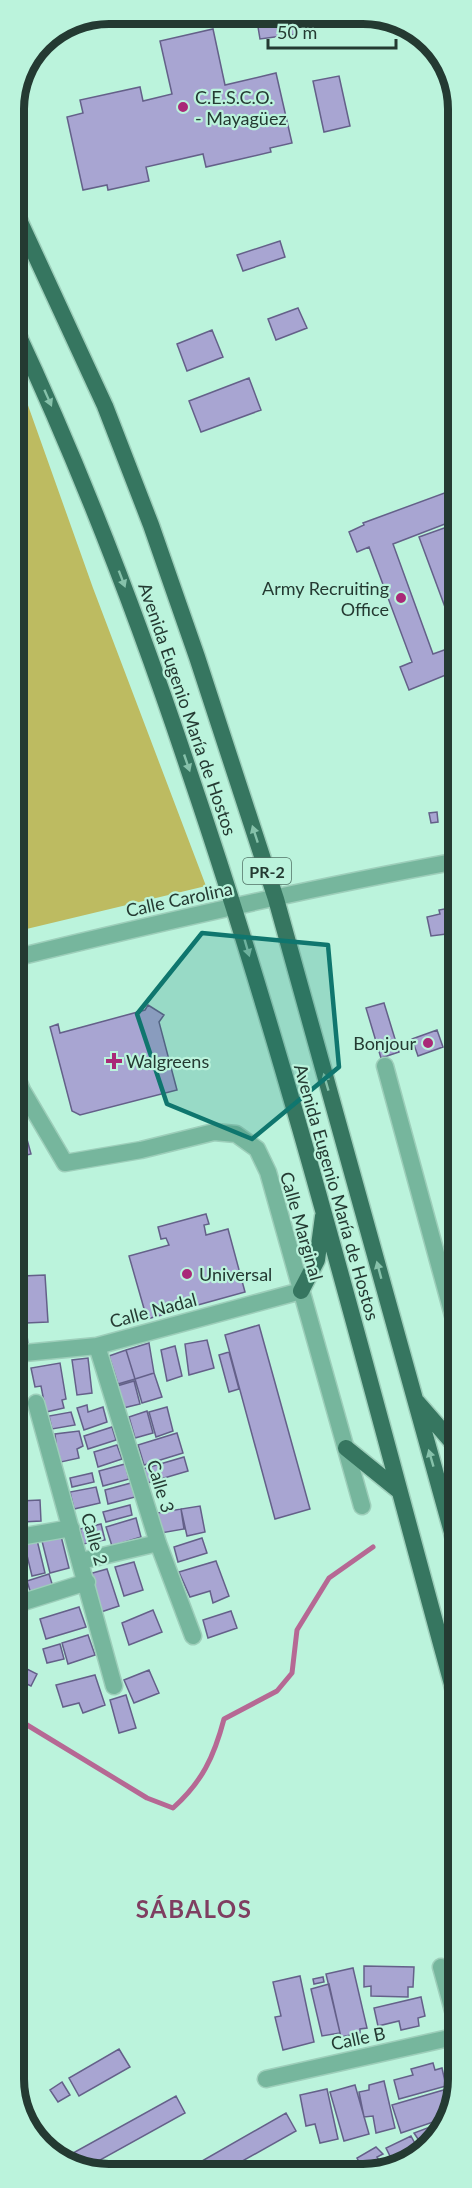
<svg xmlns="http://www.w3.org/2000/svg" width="472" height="2188" font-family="Lato,sans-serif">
<rect width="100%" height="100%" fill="#bbf3dc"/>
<path fill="#bdbb61" d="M14,366l79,222 113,298 -192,46z"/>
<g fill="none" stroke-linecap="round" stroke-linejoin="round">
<path stroke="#b66894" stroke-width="5" d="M14,1717l133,81 26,10c29,-26 41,-51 51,-89l53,-28 15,-18 5,-43 32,-52 44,-31"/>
</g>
<path fill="#a8a5d2" stroke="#646089" stroke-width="1.5" d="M256,15l39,1 2,18 -37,5z
M213,29l12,56 51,-12 16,70 -22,5 1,4 -65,15 -3,-13 -57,13 3,14 -41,9 -1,-5 -24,5 -16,-73 16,-4 -3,-13 60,-13 3,14 29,-7 -12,-53z
M339,76l11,50 -26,6 -11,-51z
M449,79l9,18v5l-3,1z
M19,91l2,15 -7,1v-4z
M280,241l5,16 -42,14 -6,-16z
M298,308l9,20 -31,12 -8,-21z
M212,330l11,27 -36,14 -10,-27z
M249,378l12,32 -60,22 -12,-31z
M458,488v31l-65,25 40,110 25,-9v25l-49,20 -9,-23 12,-5 -43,-115 -12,5 -8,-20 15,-7 -1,-2z
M458,523v110l-3,1 -36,-97z
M437,812l1,10 -7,1 -2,-10z
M449,908l1,3 8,-1v19l-4,1v3l-23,3 -4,-19 13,-3 -1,-4z
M458,971v22l-4,-21z
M384,1003l15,49 -18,6 -15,-50z
M148,1005l16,10 -5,7 18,68 -97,25 -8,-4 -22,-84 8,-3 2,9 85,-23z
M437,1030l6,17 -25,9 -6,-17z
M25,1132l6,22 -17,4v-23z
M206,1214l3,10 -5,1 2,10 22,-6 17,63 -98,27 -18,-63 40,-11 -3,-7 -5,1 -3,-12z
M45,1275l3,47 -22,1 -4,-47z
M26,1323l2,23 -14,1v-23z
M259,1325l51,184 -35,10 -50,-184z
M207,1340l7,28 -25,7 -4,-31z
M149,1343l5,30 -19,6 -9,-29z
M175,1346l7,30 -15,5 -6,-31z
M126,1350l9,29 -17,5 -9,-28z
M229,1352l10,37 -10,3 -10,-37z
M88,1358l4,35 -15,2 -5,-35z
M60,1363l6,36 -4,1 2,8 -18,4 -5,-26 -6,1 -4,-19z
M14,1365h7l5,20h-11l1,13h-2z
M154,1373l8,24 -20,6 -7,-24z
M134,1381l6,23 -17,4 -6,-22z
M87,1405l1,7 15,-5 4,15 -23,8 -7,-22z
M167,1407l6,24 -17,6 -7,-25z
M147,1411l6,22 -18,5 -6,-21z
M71,1412l4,13 -23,4 -3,-13z
M112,1427l4,13 -28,9 -4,-13z
M79,1431l4,15 -6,3 2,9 -18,4 -4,-11 -2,-17z
M177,1433l6,20 -39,12 -6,-20z
M117,1445l5,14 -24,8 -4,-15z
M184,1457l4,14 -41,12 -4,-14z
M125,1464l4,15 -26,7 -4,-15z
M92,1473l2,9 -22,5 -2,-9z
M131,1483l4,14 -27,7 -3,-14z
M96,1487l4,16 -26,6 -4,-17z
M40,1500l1,21 -19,1 -2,-21z
M130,1505l2,10 -26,7 -3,-10z
M200,1506l5,26 -18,4 -6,-27z
M181,1509l3,20 -23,4 -4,-20z
M136,1518l5,19 -29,9 -6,-19z
M101,1524l4,16 -22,4 -3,-15z
M61,1536l8,32 -19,5 -8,-32z
M202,1538l5,15 -29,9 -4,-15z
M37,1540l8,33 -13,3 -8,-33z
M21,1548l6,27 -13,3v-29z
M216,1561l13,35 -16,7 -3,-12 -20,6 -11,-25z
M134,1562l9,28 -19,6 -9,-29z
M107,1569l12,37 -18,6 -12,-38z
M49,1574l4,13 -22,7 -4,-13z
M79,1607l7,20 -40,12 -6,-20z
M153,1610l9,22 -33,13 -7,-22z
M231,1611l6,17 -29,10 -5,-18z
M22,1618l2,13 -9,1 -1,-12z
M88,1635l7,20 -27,9 -6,-21z
M60,1644l4,15 -17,4 -4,-14z
M15,1663l22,11 -6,12 -17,-8z
M149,1670l10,23 -25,10 -10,-23z
M95,1675l10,30 -22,8 -4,-10 -16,4 -7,-22z
M126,1695l10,33 -17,5 -9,-33z
M364,1966l50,1 -1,20h-5v10l-37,-1v-10l-7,1z
M353,1968l14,60 -7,1v4l-19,4 -15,-63z
M300,1976l14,66 -31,8 -8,-33 6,-1 -8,-34z
M323,1977l1,5 -10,2 -1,-5z
M329,1984l11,49 -18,3 -11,-47z
M421,1997l4,19 -7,2 1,8 -18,4 -2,-9 -21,5 -4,-18z
M119,2049l11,18 -51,29 -10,-18z
M433,2063l2,7 7,-2 4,18 -47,13 -5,-19 19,-5 -2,-6z
M384,2081l11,47 -19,5 -3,-17 -9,1 -5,-25 10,-2v-5z
M62,2082l8,13 -12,7 -8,-12z
M355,2085l14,49 -25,7 -14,-49z
M327,2089l11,50 -18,4 -5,-19 -9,2 -6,-31z
M447,2089l4,13 -6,16 -44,15 -9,-28z
M176,2096l9,17 -101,56 -20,-11z
M286,2113l10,18 -75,42h-40z
M443,2122l-8,20 -11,6 -10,-15z
M411,2136l8,15 -25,13 -8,-16z
M376,2147l7,7 -6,3 7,12 -9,5h-10l-8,-16z
M356,2164l5,10h-27z"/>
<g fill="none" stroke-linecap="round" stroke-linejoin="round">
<g stroke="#9dceba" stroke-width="19">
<path id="minor" d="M14,958c147,-36 295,-70 444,-97
M385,1066l73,268
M14,1071l8,19 43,73 76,-13 73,-18 22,2 21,15 11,23 94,334
M97,1346l61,197 35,93
M14,1354l83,-8 204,-55
M36,1403l78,283
M14,1538l57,-10
M81,1561l77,-18
M14,1605l73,-23
M441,1967l17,62
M266,2079l192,-43"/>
</g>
<g stroke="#9dceba" stroke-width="19">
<path id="trunk" d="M14,209l91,197 46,119 46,132 79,242 182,655
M14,326c69,147 125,294 176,448 104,306 182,620 268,932
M301,1291l16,-31 6,-44
M417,1402l41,47
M346,1448l52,42"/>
</g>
<use href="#minor" stroke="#76b69d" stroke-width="16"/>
<use href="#trunk" stroke="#367660" stroke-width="16"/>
</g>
<defs><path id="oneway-solid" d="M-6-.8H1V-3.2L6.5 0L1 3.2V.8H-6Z" transform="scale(1.5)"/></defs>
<g fill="#86c1aa">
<use href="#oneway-solid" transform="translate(48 398) rotate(66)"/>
<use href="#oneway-solid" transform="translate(122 579) rotate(69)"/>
<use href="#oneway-solid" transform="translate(187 763) rotate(71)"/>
<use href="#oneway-solid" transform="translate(255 834) rotate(-108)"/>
<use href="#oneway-solid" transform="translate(247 948) rotate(74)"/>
<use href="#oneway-solid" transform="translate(326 1082) rotate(-106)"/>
<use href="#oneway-solid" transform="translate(379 1270) rotate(-105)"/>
<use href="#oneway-solid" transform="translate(431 1458) rotate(-106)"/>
</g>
<path fill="#0f766e" fill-opacity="0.2" stroke="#0f766e" stroke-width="4.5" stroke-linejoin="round" d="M202,933l126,12 11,122 -87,72 -85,-35 -30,-90z"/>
<g fill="#a92977" stroke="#bbf3dc" stroke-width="2">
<circle cx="183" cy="107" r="6"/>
<circle cx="401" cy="598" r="6"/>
<circle cx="428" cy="1043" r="6"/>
<path d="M111 1052h6v6h6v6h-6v6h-6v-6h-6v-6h6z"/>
<circle cx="187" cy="1274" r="6"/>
</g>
<g text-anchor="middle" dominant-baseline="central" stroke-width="4.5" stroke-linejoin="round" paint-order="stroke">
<rect fill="#bbf3dc" stroke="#517265" stroke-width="1.5" x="243" y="858" width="48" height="26" rx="4.5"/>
<g font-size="16" font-weight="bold" fill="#243a32">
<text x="267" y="871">PR-2</text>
</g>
<g font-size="18" fill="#243a32" stroke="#bbf3dc" text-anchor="start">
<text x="195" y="97">C.E.S.C.O.<tspan x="195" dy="21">- Mayagüez</tspan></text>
<text x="389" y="588" text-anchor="end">Army Recruiting<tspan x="389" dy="21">Office</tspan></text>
<text x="416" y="1043" text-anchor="end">Bonjour</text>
<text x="126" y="1061">Walgreens</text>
<text x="199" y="1274">Universal</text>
</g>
<g font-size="18" fill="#243a32" stroke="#bbf3dc">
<text transform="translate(188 709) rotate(71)">Avenida Eugenio María de Hostos</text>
<text transform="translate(179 899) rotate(-12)">Calle Carolina</text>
<text transform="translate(337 1192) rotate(74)">Avenida Eugenio María de Hostos</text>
<text transform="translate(302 1226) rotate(74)">Calle Marginal</text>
<text transform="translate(153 1310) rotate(-15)">Calle Nadal</text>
<text transform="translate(161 1486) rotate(73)">Calle 3</text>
<text transform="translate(95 1539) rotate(74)">Calle 2</text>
<text transform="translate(358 2038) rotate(-12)">Calle B</text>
</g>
<g font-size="24" font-weight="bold" letter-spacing="1.5" fill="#7f3e61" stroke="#bbf3dc">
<text x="194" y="1908">SÁBALOS</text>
</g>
</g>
<path d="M0 0H472V2188H0ZM109 24H363A85 85 0 0 1 448 109V2079A85 85 0 0 1 363 2164H109A85 85 0 0 1 24 2079V109A85 85 0 0 1 109 24Z" fill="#bbf3dc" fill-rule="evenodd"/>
<path fill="none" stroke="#243a32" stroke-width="8" d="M109 24H363A85 85 0 0 1 448 109V2079A85 85 0 0 1 363 2164H109A85 85 0 0 1 24 2079V109A85 85 0 0 1 109 24Z"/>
<path d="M268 39v9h128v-9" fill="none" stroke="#243a32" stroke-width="3"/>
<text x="277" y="39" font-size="18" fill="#243a32" stroke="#bbf3dc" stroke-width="4.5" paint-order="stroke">50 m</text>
</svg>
